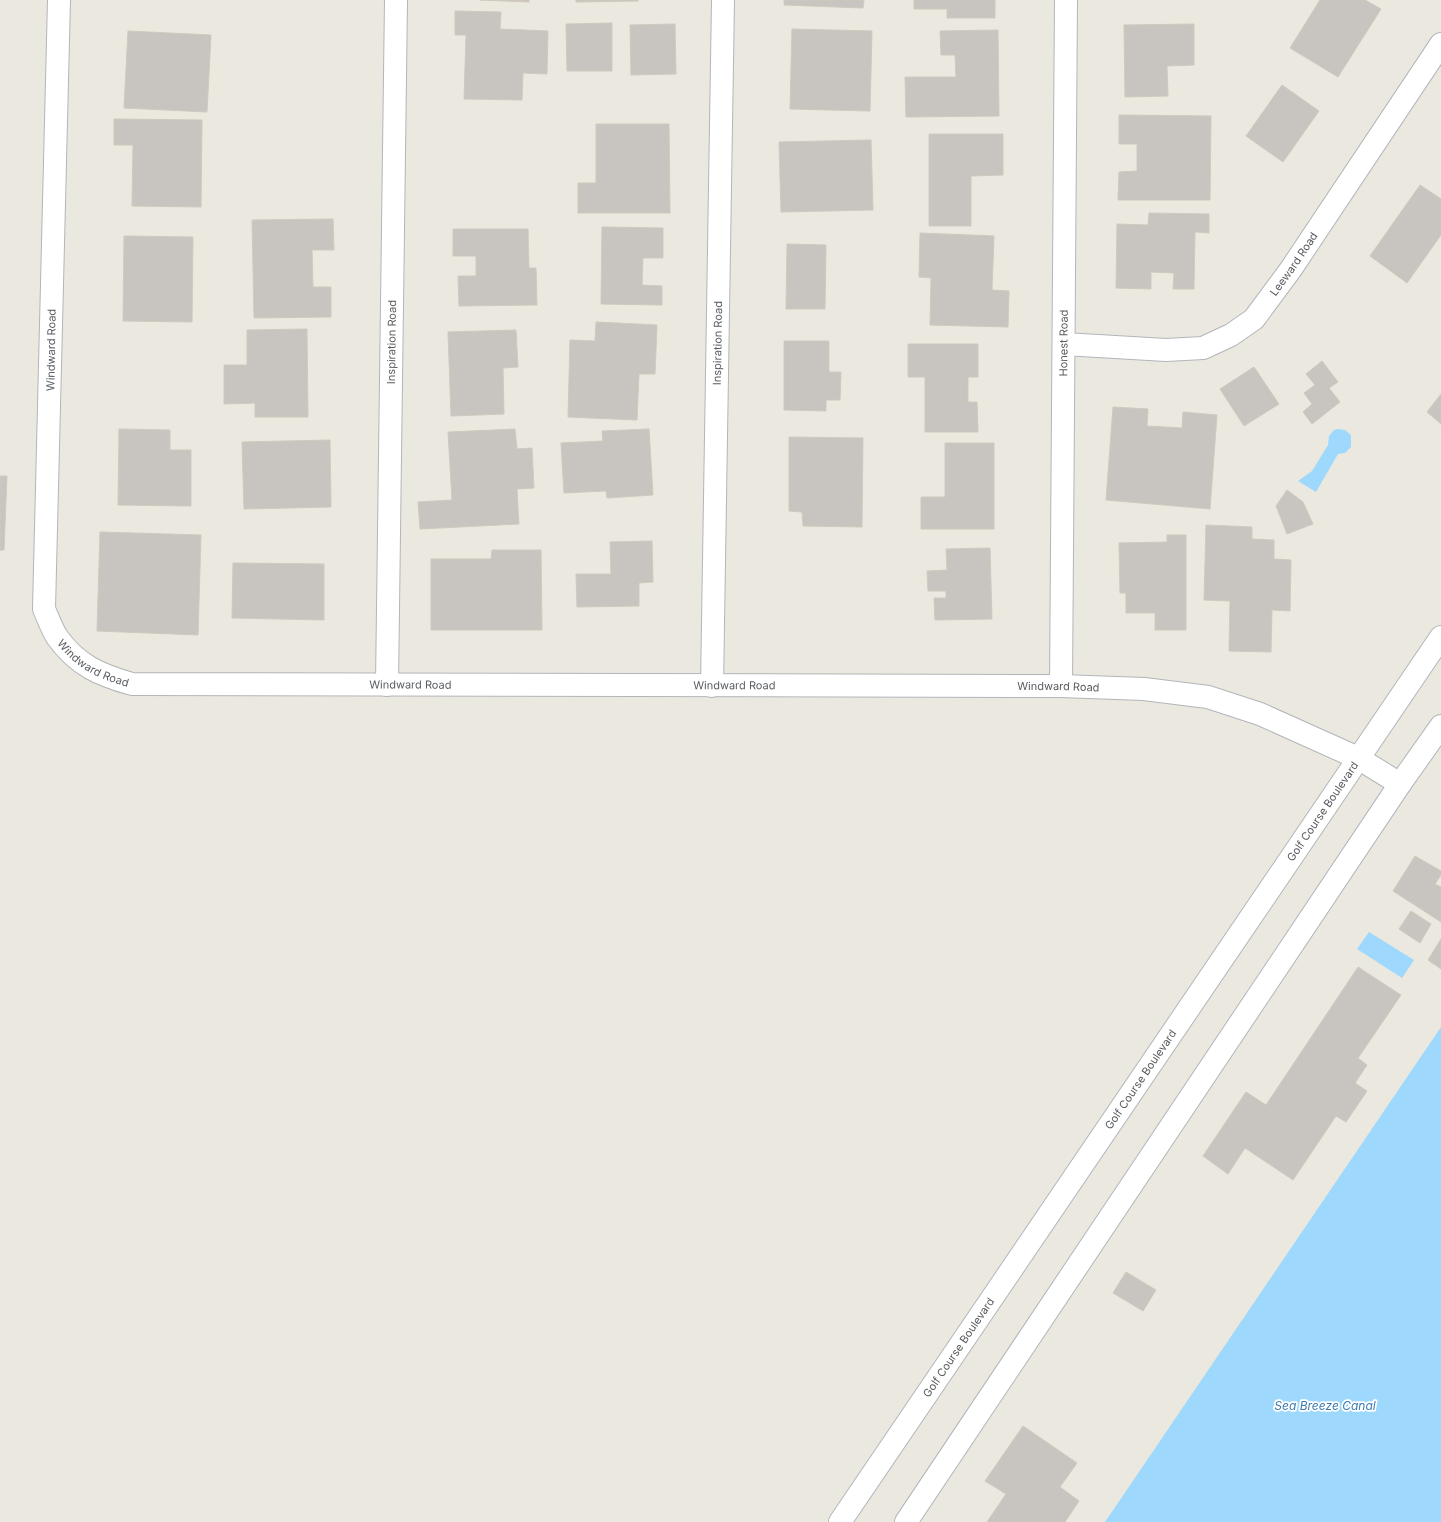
<svg xmlns="http://www.w3.org/2000/svg" width="1441" height="1522" font-family="Inter,sans-serif">
<rect width="100%" height="100%" fill="#ebe8df"/>
<path fill="#9ed9fd" d="M1338,429l7,1 6,5v12l-6,6 -7,1 -22,38 -18,-11 14,-10 16,-26 1,-9 5,-6z
M1369,932l45,28 -12,18 -45,-29z
M1441,1027v495h-336z"/>
<path fill="#c8c4bf" stroke="#d0c9be" d="M480,0h49v2z
M576,0h62v1l-62,1z
M784,0h80l-1,8 -79,-3z
M914,0h81v18h-48v-9h-33z
M1320,0h45l16,9 -43,68 -48,-29z
M455,11l46,1 -1,17 48,2 -1,43 -24,-1 -1,27 -58,-1 2,-64h-11z
M612,23v48h-45l-1,-47z
M675,24l1,50 -45,1 -1,-50z
M1194,24v41l-27,1 1,30 -43,1 -1,-72z
M792,29l80,2 -2,80 -80,-2z
M998,30l1,86 -93,1 -1,-40h51l-1,-22h-14l-1,-24z
M128,31l83,4 -4,77 -83,-4z
M1282,85l37,26 -36,51 -37,-26z
M1119,115l92,1 -1,84h-92l1,-28 18,-1v-27h-18z
M114,119l88,1 -1,87 -69,-1 1,-61h-19z
M596,124h73l1,89h-92v-30h18z
M929,134h74v41l-32,1v50h-42z
M871,140l2,70 -92,2 -2,-70z
M1420,185l21,14v36l-34,48 -37,-27z
M1149,213l60,1v19l-14,-1 -1,57h-21l1,-16 -23,-1v17l-35,-1 1,-64 31,1z
M333,219l1,31h-22l1,37h18v30l-77,1 -2,-98z
M602,227l61,1v30h-20l-1,27 20,1v19l-61,-1z
M453,229h75l1,39h7l1,37 -78,1 -1,-30h18v-20h-23z
M920,233l74,3 -2,54 17,1 -1,36 -78,-2 1,-47 -12,-1z
M124,236l69,1 -1,85 -69,-1z
M787,244l39,1 -1,64h-39z
M596,322l61,3 -2,49h-16l-2,46 -69,-3 2,-77 25,1z
M307,329l1,88h-53v-14l-31,1v-39h23v-35z
M516,330l2,37 -15,1 1,46 -53,2 -3,-84z
M784,341h45v31h12l-1,28h-14v11l-42,-1z
M908,344h70v33h-10v25h9l1,30h-53v-55h-17z
M1322,361l16,21 -9,6 11,14 -28,22 -9,-12 9,-8 -8,-11 11,-8 -9,-11z
M1254,367l25,37 -35,22 -24,-37z
M1441,394v30l-14,-12z
M1113,407l35,2 -1,17 35,2 1,-16 34,3 -7,94 -104,-9z
M119,429l51,1v20h21v56l-73,-1z
M515,429l2,20 15,-1 2,40 -17,1 2,35 -99,5 -2,-27 34,-2 -4,-68z
M649,429l4,66 -46,3 -1,-7 -42,2 -3,-50 42,-2 -1,-10z
M789,437l74,1 -1,89 -59,-1 -1,-14 -13,-1z
M330,440l1,67 -87,2 -2,-67z
M945,443h49v86h-73v-32h24z
M0,476h7l-3,74h-4z
M1287,490l16,12 10,22 -26,10 -11,-28z
M1206,525l46,2v12l22,1v19l17,1 -1,51 -18,-1 -1,42 -42,-1 1,-50 -26,-1z
M100,532l101,3 -3,100 -101,-4z
M1167,535h19v95h-31v-17h-29v-20h-6l-1,-50 48,-1z
M652,541l1,41 -14,1v23l-62,1 -1,-33h35l-1,-32z
M990,548l2,71 -57,1 -1,-22h12v-7h-18l-1,-20 20,-1 -1,-21z
M492,550h49l1,80h-111v-71h60z
M233,563l91,1v56l-92,-2z
M1415,856l26,15v4l-6,9 6,3v35l-48,-31z
M1411,911l20,13 -11,19 -21,-14z
M1441,939v30l-13,-9z
M1358,967l43,28 -43,63 9,7 -12,18 12,8 -21,31 -10,-6 -43,64 -48,-32 -17,26 -25,-18 43,-64 20,13z
M1126,1272l30,18 -13,21 -30,-18z
M1023,1426l54,37 -17,24 19,14 -14,21h-78l19,-28 -21,-13z"/>
<g fill="none" stroke-linecap="round" stroke-linejoin="round">
<g stroke="#b2b6ba" stroke-width="24">
<g id="street">
<path id="s1" d="M59,0l-15,609c4,9 8,20 13,28 21,29 43,38 75,47l929,2 83,3 64,8 52,17 98,44 42,26"/>
<path id="s2" d="M1064,344l102,6 37,-2 28,-13 23,-16 37,-50 150,-225"/>
<path id="s3" d="M387,685l9,-685"/>
<path id="s4" d="M712,686l11,-686"/>
<path id="s5" d="M1061,686l5,-686"/>
<path id="s6" d="M840,1522l601,-885"/>
<path d="M906,1522l494,-738 41,-58"/>
</g>
</g>
<use href="#street" stroke="#fff" stroke-width="22"/>
</g>
<g text-anchor="middle" dominant-baseline="central" stroke-width="3.5" stroke-linejoin="round" paint-order="stroke">
<g font-size="11" fill="#585c60" stroke="#fff">
<text stroke="none"><textPath href="#s2" startOffset="266">Leeward Road</textPath></text>
<text stroke="none"><textPath href="#s3" startOffset="343">Inspiration Road</textPath></text>
<text stroke="none"><textPath href="#s4" startOffset="343">Inspiration Road</textPath></text>
<text stroke="none"><textPath href="#s5" startOffset="343">Honest Road</textPath></text>
<text transform="translate(51 350) rotate(-89)">Windward Road</text>
<text stroke="none"><textPath href="#s1" startOffset="686">Windward Road</textPath></text>
<text stroke="none"><textPath href="#s1" startOffset="1009">Windward Road</textPath></text>
<text stroke="none"><textPath href="#s1" startOffset="1333">Windward Road</textPath></text>
<text stroke="none"><textPath href="#s1" startOffset="1657">Windward Road</textPath></text>
<text stroke="none"><textPath href="#s6" startOffset="859">Golf Course Boulevard</textPath></text>
<text stroke="none"><textPath href="#s6" startOffset="535">Golf Course Boulevard</textPath></text>
<text stroke="none"><textPath href="#s6" startOffset="211">Golf Course Boulevard</textPath></text>
</g>
<g font-size="12" font-style="italic" fill="#3d7aae" stroke="#fff">
<text x="1325" y="1405">Sea Breeze Canal</text>
</g>
</g>
</svg>
